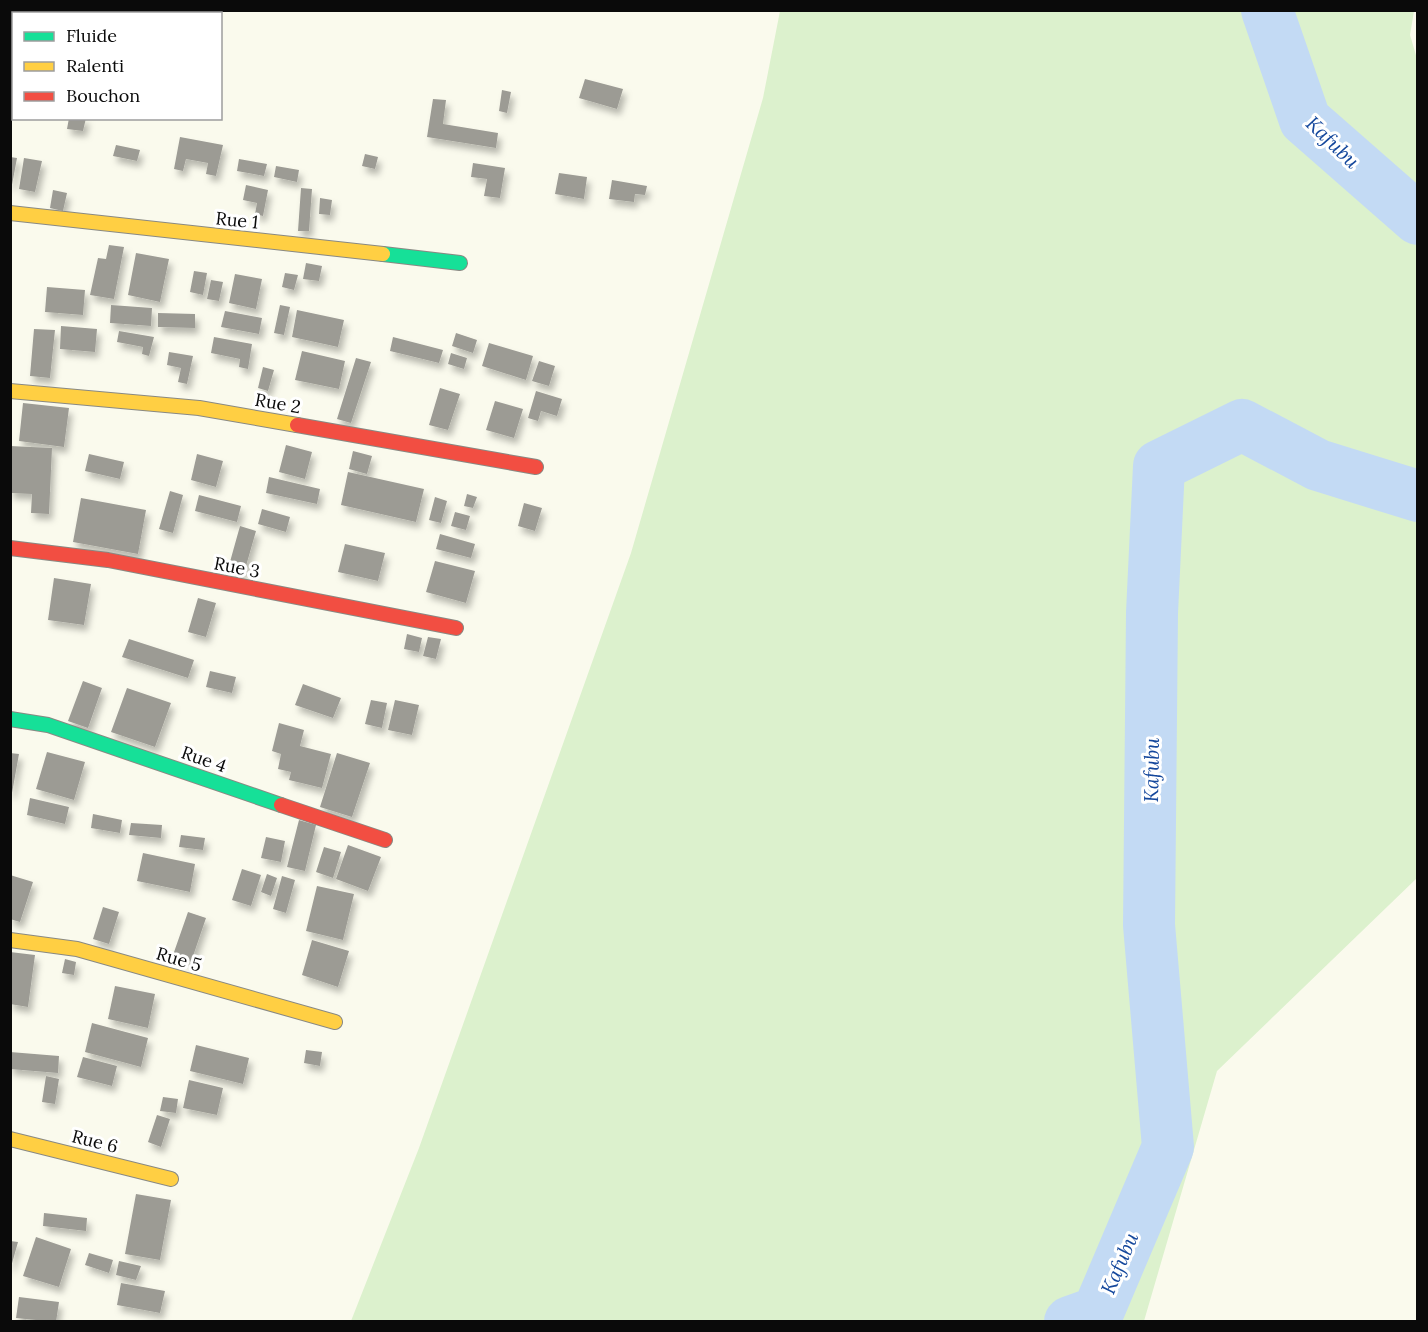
<svg xmlns="http://www.w3.org/2000/svg" width="1428" height="1332" font-family="Lora,serif">
<defs>
<filter id="shadow"><feDropShadow dx="3.5" dy="6" stdDeviation="3" flood-color="#0004"/></filter>
</defs>
<rect width="100%" height="100%" fill="#fafaed"/>
<path fill="#dcf1cd" d="M780,11h634l-4,24 8,27 -1,816 -200,193 -73,250h-793l68,-173 212,-595 132,-455z"/>
<g fill="none" stroke-linecap="round" stroke-linejoin="round">
<path stroke="#c3daf4" stroke-width="52" d="M1267,10l38,110 113,99
M1070,1322l28,-10 70,-165 -19,-222 3,-312 7,-147 83,-41 76,40 100,31"/>
</g>
<path fill="#9c9b94" filter="url(#shadow)" d="M10,37h4v40h-4z
M585,79l38,10 -6,20 -38,-11z
M502,90l9,2 -4,21 -8,-2z
M433,99l13,1 -3,24 55,9 -2,15 -69,-11z
M69,118h17l-3,13 -16,-2z
M180,137l43,8 -7,31 -10,-2 2,-11 -22,-4 -3,12 -9,-2z
M116,145l24,5 -3,11 -24,-5z
M365,154l13,3 -3,12 -13,-3z
M10,157l7,1 -5,27h-2z
M24,158l18,3 -7,31 -16,-3z
M239,159l28,5 -3,12 -27,-5z
M473,163l32,5 -5,30 -16,-2 3,-17 -16,-2z
M276,166l23,4 -2,12 -23,-5z
M559,173l28,4 -3,22 -29,-5z
M612,180l35,6 -2,9 -10,-1 -1,8 -25,-3z
M246,185l22,5 -5,26 -8,-2 2,-11 -14,-3z
M301,188l11,1 -3,42h-11z
M53,190l14,3 -4,18 -13,-3z
M320,198l12,2 -2,15 -11,-1z
M109,245l15,2 -10,52 -24,-4 8,-37 8,1z
M136,253l33,6 -9,43 -32,-7z
M306,263l16,3 -3,15 -16,-2z
M194,271l13,2 -4,22 -13,-3z
M285,273l13,2 -4,15 -12,-3z
M235,274l27,5 -6,30 -27,-6z
M211,280l12,2 -4,19 -12,-2z
M47,287l38,3 -2,25 -38,-3z
M111,305l41,3 -1,18 -41,-3z
M280,305l10,2 -6,28 -10,-2z
M297,310l47,10 -6,27 -46,-10z
M225,311l37,7 -3,16 -38,-7z
M158,313l37,1v14l-37,-1z
M61,326l36,3 -2,23 -35,-3z
M34,329l21,1 -5,48 -20,-2z
M119,331l35,6 -5,19 -7,-2 1,-7 -26,-5z
M456,333l21,7 -4,13 -21,-7z
M214,337l38,7 -4,25 -9,-2 1,-8 -29,-6z
M393,337l50,13 -4,13 -49,-12z
M489,343l44,13 -7,24 -44,-14z
M302,351l43,10 -6,28 -44,-9z
M169,352l24,4 -6,28 -9,-2 3,-14 -14,-3z
M451,353l16,5 -3,11 -16,-5z
M356,358l15,4 -20,61 -14,-4z
M539,361l16,5 -6,20 -17,-5z
M263,367l11,3 -6,21 -10,-3z
M440,388l20,6 -12,36 -19,-5z
M536,391l26,8 -5,17 -16,-5 -3,10 -10,-3z
M495,401l28,8 -9,29 -28,-8z
M23,403l46,5 -5,39 -45,-6z
M286,445l26,7 -7,27 -26,-7z
M10,446l42,2 -3,66 -18,-1 1,-19 -22,-1z
M353,451l19,5 -5,18 -18,-5z
M89,454l35,8 -4,17 -35,-8z
M197,454l26,7 -7,26 -25,-7z
M348,472l76,17 -8,33 -75,-17z
M269,477l51,12 -3,15 -51,-11z
M170,491l13,4 -10,38 -14,-4z
M467,494l10,3 -4,11 -9,-2z
M199,495l42,11 -4,16 -42,-11z
M435,497l12,4 -6,22 -12,-3z
M81,498l65,12 -8,44 -65,-12z
M524,503l18,5 -7,23 -17,-5z
M262,509l28,8 -4,15 -28,-8z
M455,512l15,4 -4,14 -15,-4z
M240,526l16,5 -12,42 -16,-4z
M440,534l35,10 -4,14 -35,-9z
M345,544l40,9 -7,28 -40,-9z
M435,561l40,10 -9,32 -40,-11z
M54,578l37,6 -7,41 -36,-5z
M198,598l18,5 -10,34 -18,-5z
M407,634l15,4 -3,14 -15,-3z
M428,637l13,2 -5,20 -13,-3z
M129,639l65,21 -6,18 -66,-21z
M210,671l26,6 -4,16 -26,-6z
M83,681l19,7 -14,40 -20,-7z
M303,684l38,14 -8,20 -38,-13z
M127,688l44,15 -16,44 -44,-15z
M371,700l16,3 -5,25 -17,-4z
M395,700l24,5 -7,30 -24,-5z
M279,723l25,7 -4,16 31,8 -9,34 -33,-8 2,-8 -13,-3 3,-15 -9,-3z
M47,752l38,10 -11,38 -38,-11z
M10,753l9,1 -7,39h-2z
M337,753l33,10 -18,54 -32,-10z
M30,798l39,9 -4,17 -38,-9z
M93,814l29,6 -2,13 -29,-5z
M299,820l17,5 -11,46 -18,-4z
M131,823l31,2 -1,13 -32,-3z
M181,835l24,3 -2,12 -24,-3z
M266,837l19,4 -4,21 -20,-4z
M348,845l33,12 -13,34 -32,-12z
M324,847l17,5 -8,26 -17,-6z
M143,853l52,11 -5,28 -53,-11z
M242,869l19,6 -10,31 -19,-6z
M267,874l10,4 -6,18 -10,-4z
M10,875l23,7 -13,40 -10,-3z
M282,876l13,4 -9,33 -13,-4z
M317,886l37,8 -11,46 -37,-9z
M103,907l16,5 -10,32 -16,-5z
M188,912l18,6 -15,44 -18,-7z
M312,940l37,11 -11,36 -36,-12z
M10,952l25,3 -7,52 -18,-3z
M65,959l11,3 -2,13 -12,-2z
M115,986l40,8 -7,34 -40,-9z
M92,1023l56,15 -7,29 -56,-15z
M196,1045l53,13 -6,26 -53,-13z
M306,1050l16,2 -2,14 -16,-3z
M10,1052l49,4 -1,17 -48,-4z
M83,1057l34,9 -5,20 -35,-9z
M46,1076l13,3 -4,25 -13,-2z
M189,1080l34,8 -6,27 -34,-7z
M163,1097l15,2 -2,14 -16,-2z
M157,1115l13,4 -9,28 -13,-5z
M136,1194l35,6 -11,60 -35,-6z
M44,1213l43,5 -1,13 -43,-5z
M36,1237l35,12 -12,38 -36,-11z
M10,1241l8,1 -7,25h-1z
M89,1253l24,7 -4,13 -24,-8z
M119,1261l22,5 -5,14 -20,-5z
M121,1283l44,8 -5,22 -43,-8z
M19,1297l40,5 -3,20 -40,-4z"/>
<g fill="none" stroke-linecap="round" stroke-linejoin="round">
<g stroke="#898983" stroke-width="16">
<path id="fast" d="M383,254l77,9
M10,719l38,6 233,80"/>
</g>
<g stroke="#898983" stroke-width="16">
<path id="slow" d="M10,213l373,41
M10,391l189,17 98,17
M10,940l67,9 258,73
M10,1139l161,40"/>
</g>
<g stroke="#898983" stroke-width="16">
<path id="jam" d="M297,425l239,42
M10,548l98,12 348,68
M281,805l104,35"/>
</g>
<use href="#fast" stroke="#16e098" stroke-width="14"/>
<use href="#slow" stroke="#ffcf43" stroke-width="14"/>
<use href="#jam" stroke="#f24e42" stroke-width="14"/>
</g>
<g text-anchor="middle" dominant-baseline="central" stroke-width="6" stroke-linejoin="round" paint-order="stroke">
<g font-size="18" fill="#0a0a0a" stroke="#fff">
<text transform="translate(237 220) rotate(6)">Rue 1</text>
<text transform="translate(278 403) rotate(10)">Rue 2</text>
<text transform="translate(237 567) rotate(11)">Rue 3</text>
<text transform="translate(204 759) rotate(19)">Rue 4</text>
<text transform="translate(179 959) rotate(16)">Rue 5</text>
<text transform="translate(95 1141) rotate(14)">Rue 6</text>
</g>
<g font-size="20" font-style="italic" fill="#14479c" stroke="#fff">
<text transform="translate(1333 142) rotate(44)">Kafubu</text>
<text transform="translate(1151 770) rotate(-89)">Kafubu</text>
<text transform="translate(1119 1263) rotate(-67)">Kafubu</text>
</g>
</g>
<rect width="1428" height="1332" fill="none" stroke="#0a0a0a" stroke-width="24"/>
<rect x="12" y="12" width="210" height="108" fill="#ffffff" stroke="#9d9d9d" stroke-width="1.5"/>
<rect x="24" y="32" width="30" height="9" fill="#16e098" stroke="#9d9d9d" stroke-width="1.5"/>
<text x="66" y="42" font-size="18" fill="#0a0a0a">Fluide</text>
<rect x="24" y="62" width="30" height="9" fill="#ffcf43" stroke="#9d9d9d" stroke-width="1.5"/>
<text x="66" y="72" font-size="18" fill="#0a0a0a">Ralenti</text>
<rect x="24" y="92" width="30" height="9" fill="#f24e42" stroke="#9d9d9d" stroke-width="1.5"/>
<text x="66" y="102" font-size="18" fill="#0a0a0a">Bouchon</text>
</svg>
